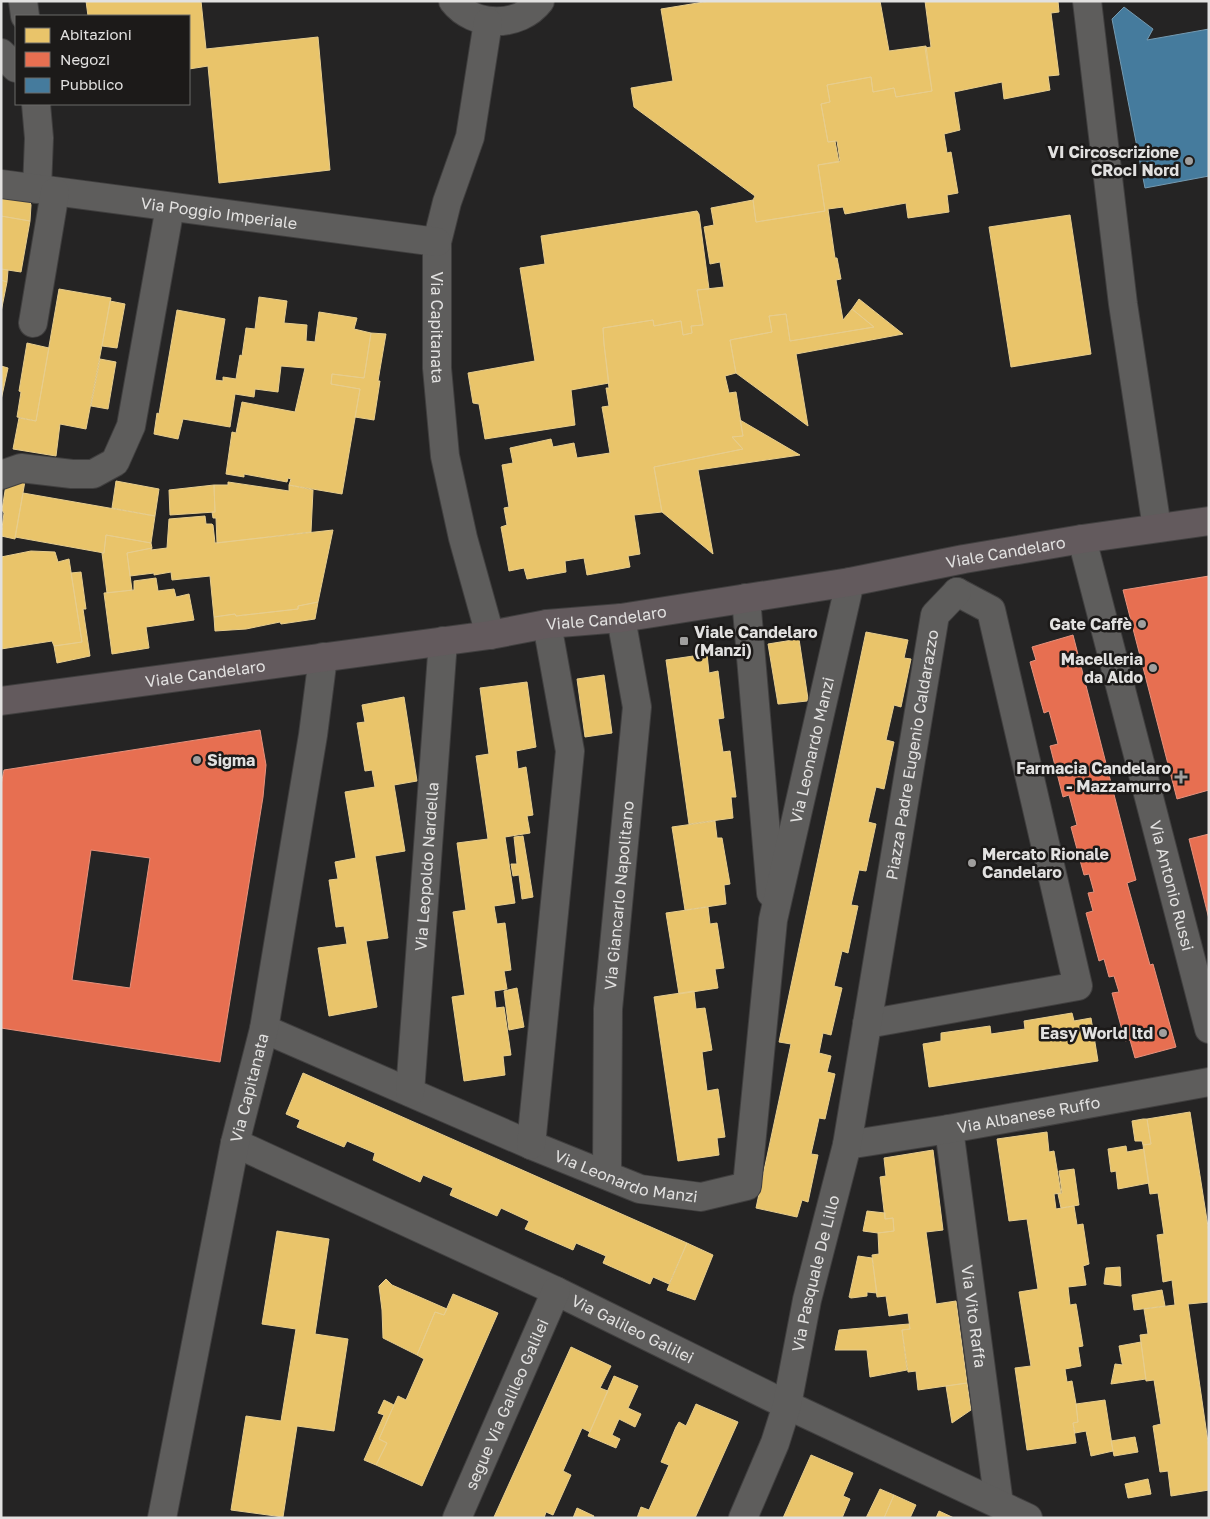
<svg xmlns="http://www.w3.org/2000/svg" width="1210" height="1519" font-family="'Golos Text',sans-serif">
<rect width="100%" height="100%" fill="#252424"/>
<path fill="#e9c46a" stroke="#e7cd8d" d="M86,1h115l5,48 112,-12 12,133 -111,13 -11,-117 -19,3v-53h-101z
M710,1h170l9,50 37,-5 6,45 -36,6 -2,-9 -21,4 -2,-15 -44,8 3,17 -9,2 7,38 7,-1 4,21 -21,3 7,46 -69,11 -3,-22 2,-4 -121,-89 -3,-19 42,-7 -12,-72z
M925,1h133l1,11 -8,1 8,62 -11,1 2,14 -46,9 -2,-17 -48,10 6,38 -16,4 3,19 4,-1 7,41 -11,2 2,17 -41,6 -2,-15 -61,11 -2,-7 -15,2 7,49h2l4,21 -5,1 7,40 9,-11 22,18 -84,14 -4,-27 -17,2 3,16 -42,8 6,33 -11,3 4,17 7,-1 7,44 -11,1 11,12 -89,18 8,45 -28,3 6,39 -12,2 2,11 -43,8 -3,-17 -19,3 1,11 -39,7 -3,-11 -15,3 -8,-44 6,-2 -3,-17 5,-1 -7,-42 11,-2 -3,-15 41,-9 2,8 21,-4 3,15 33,-5 -8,-46 7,-1 -3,-18h3l-5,-44 -1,-16 50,-8 1,6 27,-5 2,14 9,-2 -1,-7 12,-1 -6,-35 27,-3 -4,-25 -10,2 -6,-37 10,-2 -3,-17 42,-8 3,22 69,-11 -7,-46 22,-4 -3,-20 -9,1 -7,-38 9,-2 -3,-17 44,-8 2,15 21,-4 2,9 36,-6 -7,-43 6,-1z
M1,198l29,4 1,3 -1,16 -29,-5z
M697,211l2,3 10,75 -12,1 6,35 -12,1 1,7 -9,2 -2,-14 -27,5 -1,-6 -50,8 1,16 5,39 -38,7 4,35 -90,14 -6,-35 -6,-1 -5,-30 67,-12 -15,-93 25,-4 -4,-28z
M1070,215l21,139 -80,13 -22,-140z
M1,216l29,5 -9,51 -20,-3z
M1,269l7,1 -1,12 -6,-2z
M1,280l6,2 -6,30z
M59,289l52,9 -25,131 -26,-5 -4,32 -43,-7 6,-31 17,3z
M259,297l28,4 -3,22 23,2 -1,16 9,1 4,-30 38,6 -3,11 17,4 -7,45 -32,-4 -1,10 29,5 -18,105 -53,-9 2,-6 -3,-1 -1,4 -43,-8v3l-18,-3 6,-42 4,1 6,-31 53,10 10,-44 -24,-2 -3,26 -23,-3 -1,8 -19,-3 -5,33 -47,-8 -5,20 -24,-5 3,-21 2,1 18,-104 48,9 -10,61 8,1v-4l13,2 4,-24 2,1 4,-28 9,1z
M859,299l44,35 -107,20 12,72 -72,-53 -6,-33 42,-8 -3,-16 17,-2 4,27 84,-14 -22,-18z
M110,301l15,3 -8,44 -15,-2z
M371,333l15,1 -8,47h2l-6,39 -19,-3 5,-28 -29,-5 1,-10 32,4z
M27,343l22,5 -13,73 -19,-4 4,-25 -2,-1z
M100,359l16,3 -8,47 -17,-3z
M1,366l7,2 -7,32z
M740,420l60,35 -102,15 15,84 -51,-42 -8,-45 89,-18 -11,-12 11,-1z
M7,478l18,3 -10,58 -14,-3 3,-23 -2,-3z
M116,481l43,8 -4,27 -43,-8z
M228,482l61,9v-6l24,5 -2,42 -94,11 -1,-25h-3l-1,-6h3l-1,-27h14z
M214,485l1,27 -45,3 -1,-25z
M23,493l132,23 -4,27 -45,-8 -2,18 -89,-16z
M205,516l1,8h6l1,1 2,18 118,-13 -15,72 -20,4v3l-62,7 -1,-2 -21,3 -4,-41 -38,4 -1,-8 -17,3v-2l-24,3 -3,-23 25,-5 -1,2 16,-2 2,-29z
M106,535l45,8 1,5 -25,5 5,37 -25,3 -5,-40h2z
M31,551l24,1 3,10 11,-3 13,83 -28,4 -2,-5 -51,8v-92z
M81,572l5,37h-3l7,47 -33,7 -3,-17 28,-4 -11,-69z
M156,578l2,13 16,-2 2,8 13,-3 5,26 -48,7 3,21 -37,6 -8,-61 30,-3v-9z
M318,602l-3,17 -34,5 -1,-2 -34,7 -31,2 -1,-14 21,-3 1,2 62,-7v-3z
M866,632l42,8 -4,18 7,1 -10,48 -7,-2 -8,35 8,2 -10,47 -8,-2 -8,35 8,2 -10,47 -7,-1 -8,35 7,1 -10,47 -6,-2 -8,35 8,2 -11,47 -8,-2 -4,20 12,3 -4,16 8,2 -10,45 -6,-1 -3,14 -5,22 7,1 -10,47 -6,-2 -5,17 -41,-9 35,-164 -12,-2z
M799,639l9,60 -1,2 -28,3h-1l-10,-60z
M707,654l2,19 9,-2 6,47 -6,1 5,33 7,-1 6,46h-5l2,21 -44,6 -23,-164z
M604,675l8,58 -27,4 -8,-58z
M527,682l9,65 -20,4 2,18 8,-2 7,48 -6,1 3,17 -25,4 10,66 -21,3 3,18 8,-1 6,47 -7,1 3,18 -13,2 2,17 8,-1 7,48 -8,1 2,19 -41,6 -12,-84 13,-2 -12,-83 13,-2 -9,-67 31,-4 -12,-83 13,-2 -9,-66z
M404,697l13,84 -23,4 11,66 -30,5 13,82 -22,3 11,66 -48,9 -11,-68 29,-4 -3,-18 -8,1 -7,-47 9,-1 -3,-17 21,-4 -11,-66 30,-5 -3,-17 -7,1 -8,-48 8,-1 -3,-17z
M715,821l2,17h5l8,46 -6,1 2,19 -41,6 -13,-83z
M523,836l10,61 -11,2 -3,-24 -6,1 -2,-12h6l-3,-27z
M708,907l2,17 7,-1 7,45 -9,1 3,19 -39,6 -13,-81z
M517,988l7,39 -15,3 -5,-39z
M694,991l2,18 9,-1 7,42 -10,2 5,39 11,-2 7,48 -8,1 2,17 -41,6 -24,-164z
M1072,1013l2,8 17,-3 7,43 -169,26 -6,-43 18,-3v-8l49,-7 1,8 34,-5 -1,-8z
M303,1073l384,170 -18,41 -16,-7 -3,7 -47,-21 3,-7 -30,-13 -3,7 -48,-21 4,-8 -28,-13 -4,8 -47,-21 3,-7 -30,-13 -3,7 -47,-22 2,-7 -28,-12 -3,6 -47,-20 3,-7 -14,-6z
M1190,1112l19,121v69l-21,2 21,145v41l-38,6 -3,-25 -8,1 -7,-46 8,-2 -7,-44 -8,1 -6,-46 8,-1 -4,-25 31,-4 -3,-25 -9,2 -6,-47 7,-1 -6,-41 -8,1 -7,-49 8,-1 -4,-25z
M1143,1119h4l4,25 -8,1 -1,-4h-7l-3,-20z
M1047,1132l2,20 5,-1 7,42 -7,1 2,15 18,-3 3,19 6,-1 6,40 -6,2 3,19 -18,2 2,18 6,-1 7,42 -5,1 3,19 -16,3 2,13 5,-1 4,23 2,18 -5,1 3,20 -49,7 -12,-82 16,-2 -12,-74 19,-3 -11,-70 -18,2 -12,-82z
M1126,1146l1,6 17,-3 5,34 -31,6 -2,-18 -5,1 -3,-23z
M933,1150l10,80 -17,2 10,72 20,-3 11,82 -49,7 -2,-19 -8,1 -6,-42 8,-1 -2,-16 -19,3 -3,-20 -9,1 -5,-42 7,-1 -1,-21 16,-2 -1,-13 -8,1 -5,-42 6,-1 -2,-18z
M1074,1169l5,36 -18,3 -3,-14 4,-1 -3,-22z
M867,1211l18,2v6l8,-1 1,13 -16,2 -15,-2z
M277,1231l52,8 -14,95 33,5 -14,92 -37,-5 -14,91 -52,-7 15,-94 35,5 15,-92 -34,-5z
M687,1243l26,12 -18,45 -28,-10z
M858,1256l14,2 5,35 -10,-1v4l-16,2 -2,-1z
M1120,1267l1,19 -17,-2 2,-16z
M386,1279l6,6 55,24 -3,6 -9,-3 -18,43 -34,-17 -1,-28 -3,-24z
M1162,1290l3,16 -31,4 -2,-15z
M453,1294l45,19 -76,173 -46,-21 11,-22 -8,-4 19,-43 8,4 18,-41 -7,-4 18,-43 9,3z
M909,1324l1,5 -8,1 5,40 -37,7 -3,-27h-32l4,-20z
M1141,1342l5,37 -35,5 4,-20 8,1 -1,-2 -3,-17z
M571,1347l40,19 -11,22 8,3 -18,41 -8,-4 -19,43 8,4 -18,40 -7,-3 -2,6h-48l-2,-1z
M614,1376l24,10 -10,22 13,6 -6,13 -16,-8 -7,16 8,4 -4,9 -28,-12z
M967,1383l4,27 -19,13 -6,-37z
M384,1400l10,5 -15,34 8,4 -11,22 -12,-5 20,-45 -6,-2z
M1105,1400l8,51 -22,5 -5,-25 -11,2 -2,-10 5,-1 -2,-18z
M696,1404l42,18 -43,96h-58l4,-11 8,3 20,-45 -8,-3 15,-35 3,-5 7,4z
M1135,1437l3,15 -24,4 -3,-15z
M811,1455l42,18 -10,23 7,3 -8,19h-59z
M1148,1479l3,15 -23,4 -3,-14z
M880,1489l14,6 -10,23h-18z
M894,1495l22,10 -6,13h-26z
M577,1508l17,8 -1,2h-20z
M939,1511l15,7h-18z"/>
<path fill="#e76f51" stroke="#e6917c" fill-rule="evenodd" d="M1209,576v214l-32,9 -54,-209z
M1073,635l63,245 -9,3 23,82 3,-1 23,83 -41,11 -5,-18 -5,1 -13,-48 7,-1 -5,-16 -5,1 -5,-18 -5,2 -13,-48 7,-2 -5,-18 6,-1 -5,-18 -5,1 -13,-48 6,-2 -8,-30 -6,2 -13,-51 8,-2 -9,-33 -5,2 -14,-51 6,-2 -4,-13z
M260,730l6,35 -3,32 -43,265 -219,-34v-243l3,-15zM91,850l59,8 -20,130 -58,-8z
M1209,834v85l-20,-80z"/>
<path fill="#457b9d" stroke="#749ab1" d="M1124,7l29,22 -6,11 62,-11v147l-64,12 -33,-169z"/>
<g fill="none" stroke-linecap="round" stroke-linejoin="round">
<g stroke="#403f3f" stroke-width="30">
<g id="minor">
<path d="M23,1l2,15"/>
<path d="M453,1c21,27 66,27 87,0"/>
<path d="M1087,1l36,303 34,224"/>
<path id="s1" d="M488,22l-18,115 -23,65 -10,40v126l8,88 18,82 27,97"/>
<path d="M1,53l15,15"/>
<path d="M36,104l3,34 -2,51"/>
<path id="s2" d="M1,184l436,58"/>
<path d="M33,323l22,-131"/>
<path d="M1,475l20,-7 51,6h21l22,-12 16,-36 39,-219"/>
<path id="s3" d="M1082,539l127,490"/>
<path d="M746,598l25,295"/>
<path d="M867,1024l211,-38 -87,-376 -34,-18"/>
<path id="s4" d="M264,1029l267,116 109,44 61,8 46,-11 26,-266 77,-338"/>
<path id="s5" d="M410,1092l33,-451"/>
<path id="s6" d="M949,1129l50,375"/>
<path id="s7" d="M235,1143l321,148 231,114 241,113"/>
<path d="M531,1145l39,-394 -23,-127"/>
<path id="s8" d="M847,1145l102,-16 260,-47"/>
<path id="s9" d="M607,1175l1,-166 29,-302 -16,-89"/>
<path id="s10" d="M162,1518l73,-375 29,-114 49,-294 10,-78"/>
<path id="s11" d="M457,1518l99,-227"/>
<path id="s12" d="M743,1518l32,-75 12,-38 20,-105 40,-155 88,-530 22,-23"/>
</g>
</g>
<g stroke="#403f3f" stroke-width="30">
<g id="major">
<path id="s13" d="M1,701l489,-66 57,-11 74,-6 229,-36 114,-23 118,-20 127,-18"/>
</g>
</g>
<use href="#minor" stroke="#5e5d5c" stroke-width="28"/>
<use href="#major" stroke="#635a5d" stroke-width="28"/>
</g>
<g fill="#a09f9e" stroke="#1c1a19" stroke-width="2">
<circle cx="1189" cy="161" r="5"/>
<circle cx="1142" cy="624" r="5"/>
<rect x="679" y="636" width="10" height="10" rx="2.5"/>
<circle cx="1153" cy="668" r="5"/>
<circle cx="197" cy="760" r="5"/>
<path d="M1178.5 769.5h5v5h5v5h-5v5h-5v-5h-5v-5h5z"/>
<circle cx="972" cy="863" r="5"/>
<circle cx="1163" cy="1033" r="5"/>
</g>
<g text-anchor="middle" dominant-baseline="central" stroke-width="5" stroke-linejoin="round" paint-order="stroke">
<g font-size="16" font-weight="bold" fill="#e2e1e0" stroke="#1c1a19" text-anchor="end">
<text x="1179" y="152">VI Circoscrizione<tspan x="1179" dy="18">CRocI Nord</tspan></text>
<text x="1132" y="624">Gate Caffè</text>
<text x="694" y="632" text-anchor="start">Viale Candelaro<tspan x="694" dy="18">(Manzi)</tspan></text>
<text x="1143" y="659">Macelleria<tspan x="1143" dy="18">da Aldo</tspan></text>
<text x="207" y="760" text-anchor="start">Sigma</text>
<text x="1171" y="768">Farmacia Candelaro<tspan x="1171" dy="18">- Mazzamurro</tspan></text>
<text x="982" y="854" text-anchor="start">Mercato Rionale<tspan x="982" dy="18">Candelaro</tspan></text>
<text x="1153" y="1033">Easy World ltd</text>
</g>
<g font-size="16" fill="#e2e1e0" stroke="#1c1a19">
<text stroke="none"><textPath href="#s2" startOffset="220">Via Poggio Imperiale</textPath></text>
<text stroke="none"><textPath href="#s1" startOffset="312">Via Capitanata</textPath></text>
<text stroke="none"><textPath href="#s13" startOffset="1016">Viale Candelaro</textPath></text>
<text stroke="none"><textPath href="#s13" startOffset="611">Viale Candelaro</textPath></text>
<text stroke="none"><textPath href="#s13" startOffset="206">Viale Candelaro</textPath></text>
<text stroke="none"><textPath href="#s4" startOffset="959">Via Leonardo Manzi</textPath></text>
<text stroke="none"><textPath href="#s12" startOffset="784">Piazza Padre Eugenio Caldarazzo</textPath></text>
<text stroke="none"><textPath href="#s5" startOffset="226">Via Leopoldo Nardella</textPath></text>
<text stroke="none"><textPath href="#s3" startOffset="358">Via Antonio Russi</textPath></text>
<text stroke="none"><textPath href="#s9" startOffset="280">Via Giancarlo Napolitano</textPath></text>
<text stroke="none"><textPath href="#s10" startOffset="439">Via Capitanata</textPath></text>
<text stroke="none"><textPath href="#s8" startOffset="184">Via Albanese Ruffo</textPath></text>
<text stroke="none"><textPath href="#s4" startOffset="392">Via Leonardo Manzi</textPath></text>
<text stroke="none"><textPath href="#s12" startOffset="256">Via Pasquale De Lillo</textPath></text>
<text stroke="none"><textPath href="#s6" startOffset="189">Via Vito Raffa</textPath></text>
<text stroke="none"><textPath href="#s7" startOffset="439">Via Galileo Galilei</textPath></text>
<text stroke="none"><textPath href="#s11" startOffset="124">segue Via Galileo Galilei</textPath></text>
</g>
</g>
<rect width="1210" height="1519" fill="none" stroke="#e2e1e0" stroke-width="5"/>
<rect x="15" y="15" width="175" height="90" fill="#1c1a19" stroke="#6b6a69"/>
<rect x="25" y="28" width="25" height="15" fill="#e9c46a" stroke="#6b6a69"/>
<text x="60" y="40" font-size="15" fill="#e2e1e0">Abitazioni</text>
<rect x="25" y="52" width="25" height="15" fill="#e76f51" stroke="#6b6a69"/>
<text x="60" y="65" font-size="15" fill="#e2e1e0">Negozi</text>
<rect x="25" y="78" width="25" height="15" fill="#457b9d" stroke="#6b6a69"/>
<text x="60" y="90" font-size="15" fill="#e2e1e0">Pubblico</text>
</svg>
